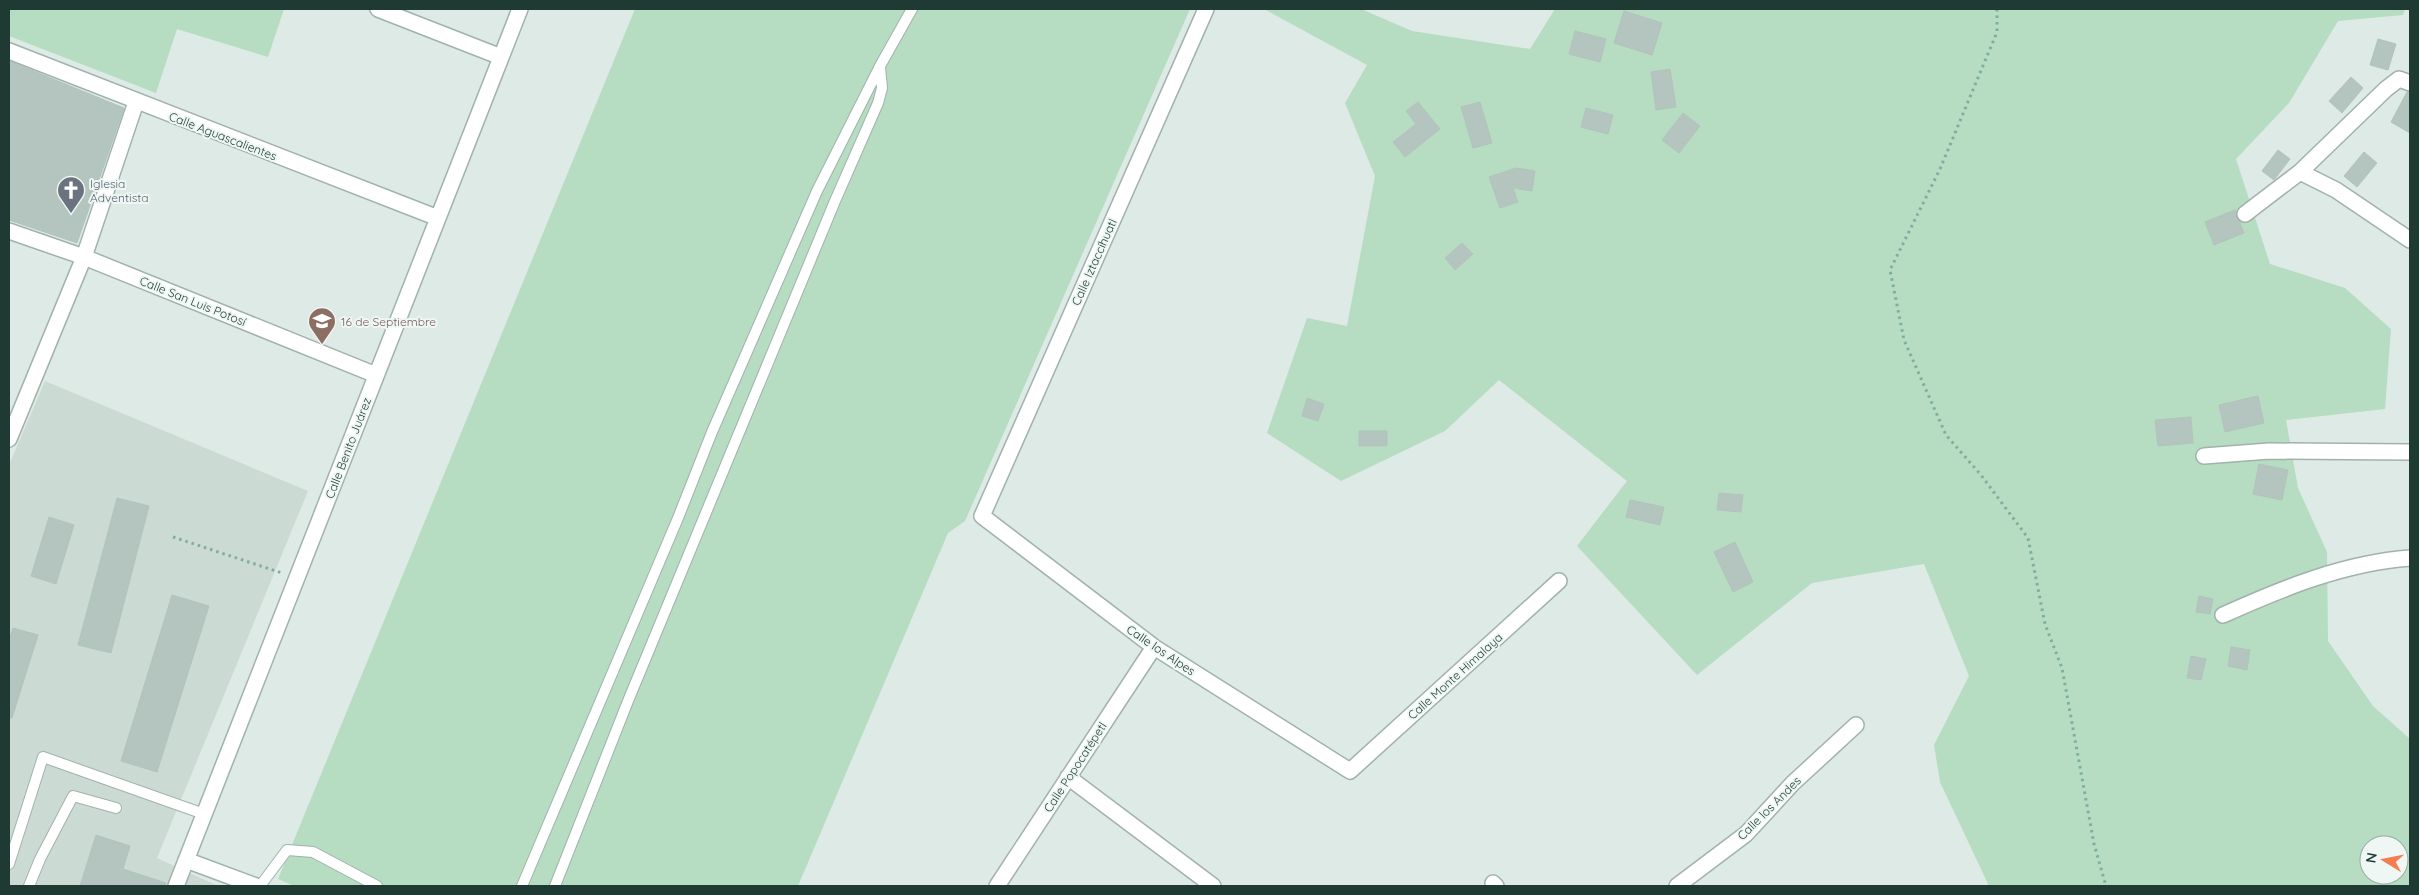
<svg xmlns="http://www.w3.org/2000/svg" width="2419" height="895" font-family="Quicksand,sans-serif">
<rect width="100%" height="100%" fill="#deeae5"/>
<path fill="#ccdad4" d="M45,381l263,110 -151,367 61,28h-209v-421z"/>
<path fill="#b6dcc1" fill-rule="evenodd" d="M9,9h275l-16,48 -91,-28 -21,64 -147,-57z
M635,9h555l-225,512 -17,12 -150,353h-504l-16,-7z
M1264,9h97l51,22 118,18 25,-40h850l-2,6 -65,6 -49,82 -53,56 34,105 75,24 46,41 -6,80 -99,11 12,68 29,64 1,89 45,65 37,33v147h-421l-49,-104 -6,-37 35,-69 -45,-112 -112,19 -115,92 -120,-129 50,-65 -128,-101 -54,51 -104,50 -74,-48 40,-115 40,8 28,-150 -30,-73 22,-38zM2369,845h30v30h-30z"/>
<path fill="#b3c5be" stroke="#b1c4bc" d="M1624,11l38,12 -10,32 -38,-12z
M1575,31l31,8 -6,23 -31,-8z
M2378,39l18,5 -8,26 -18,-5z
M9,61l115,47 -47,135 -68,-23z
M1670,69l6,38 -20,3 -5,-38z
M2351,77l12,11 -21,25 -13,-12z
M2407,92h3v41l-19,-11z
M1418,102l22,27 -35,28 -12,-15 23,-18 -10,-13z
M1480,102l12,41 -19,5 -12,-41z
M1586,108l27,7 -5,19 -27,-7z
M1683,113l17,13 -21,27 -17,-13z
M2278,150l12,9 -16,21 -12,-9z
M2364,152l13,11 -20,24 -13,-11z
M1516,168l19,3 -3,20 -19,-3 5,14 -18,6 -11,-31z
M2235,210l9,23 -30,12 -9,-23z
M1462,243l11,11 -18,16 -10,-12z
M2258,396l6,27 -39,9 -6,-27z
M1307,398l17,6 -6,17 -16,-5z
M2191,417l2,26 -35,3 -3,-26z
M1359,431h28v15h-28z
M2259,464l29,6 -6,30 -29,-6z
M1719,493l24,2 -2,17 -24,-2z
M117,498l32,8 -38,147 -33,-8z
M1630,500l34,7 -4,18 -34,-8z
M49,517l25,8 -18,59 -25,-8z
M1735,542l18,40 -20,10 -19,-40z
M172,595l37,11 -52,166 -36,-11z
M2199,596l14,3 -3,15 -14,-2z
M13,628l25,7 -26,83h-3v-78z
M2231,647l19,3 -3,20 -19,-4z
M2191,656l15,3 -5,21 -14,-2z
M96,835l34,11 -7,23 43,14 -1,3h-85z"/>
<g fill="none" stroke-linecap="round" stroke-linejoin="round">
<g stroke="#a1b2ac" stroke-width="12">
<path id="lane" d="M9,864l34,-107 161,57
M29,886l11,-27 33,-63 43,12
M260,886l27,-36 26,2 64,34
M522,886l156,-368 34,-86 105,-241 63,-125 32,-57
M555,886l73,-185 207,-500 43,-98 4,-15 -2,-21"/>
</g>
<g stroke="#a1b2ac" stroke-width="18">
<path id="street" d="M378,9l123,48
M1206,9l-224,507 172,131 196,124 209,-190
M9,51l429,167
M2300,172l36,18 74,50
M2245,214l55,-42 86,-83 13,-10 11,4
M9,231l75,26 292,118
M9,439l75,-182 52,-155
M2204,456l65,-5 141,1
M2223,615c60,-27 121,-52 187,-57
M1068,777l145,109
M186,860l70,26
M1493,883l3,3
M176,886l344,-877
M997,886l157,-239
M1677,886l69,-52 47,-51 63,-58"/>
</g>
<path stroke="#7eaea0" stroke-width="3" stroke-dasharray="2.5 4" stroke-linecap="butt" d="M1997,9v23l-57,137 -50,101 14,70 42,95 35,40 47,63 17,86 17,44 32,176 12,42
M173,537l109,36"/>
<use href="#lane" stroke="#fff" stroke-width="10"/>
<use href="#street" stroke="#fff" stroke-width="15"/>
</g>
<defs>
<g id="church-pin" transform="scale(1.4375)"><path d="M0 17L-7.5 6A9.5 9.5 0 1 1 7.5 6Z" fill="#6b7280" stroke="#eef7f3"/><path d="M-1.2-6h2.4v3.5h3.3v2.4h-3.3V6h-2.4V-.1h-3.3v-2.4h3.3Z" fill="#fff"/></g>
<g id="school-pin" transform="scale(1.4375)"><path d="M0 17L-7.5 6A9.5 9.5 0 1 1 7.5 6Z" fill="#8d6e63" stroke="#eef7f3"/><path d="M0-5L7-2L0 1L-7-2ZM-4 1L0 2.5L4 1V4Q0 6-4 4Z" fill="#fff"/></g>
</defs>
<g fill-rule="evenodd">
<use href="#church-pin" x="71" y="190"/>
<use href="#school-pin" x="322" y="321"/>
</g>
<g text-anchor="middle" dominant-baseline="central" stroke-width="4" stroke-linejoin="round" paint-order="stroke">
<g font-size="12" fill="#1f3a33" stroke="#eef7f3">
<text transform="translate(223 136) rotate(21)">Calle Aguascalientes</text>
<text transform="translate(1094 262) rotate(-66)">Calle Iztaccíhuatl</text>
<text transform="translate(193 301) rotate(22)">Calle San Luis Potosí</text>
<text transform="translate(348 448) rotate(-69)">Calle Benito Juárez</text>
<text transform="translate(1161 650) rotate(34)">Calle los Alpes</text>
<text transform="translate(1455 676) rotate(-42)">Calle Monte Himalaya</text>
<text transform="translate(1075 767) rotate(-57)">Calle Popocatépetl</text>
<text transform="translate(1769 808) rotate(-45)">Calle los Andes</text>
</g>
<g font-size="12" fill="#5b616d" stroke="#eef7f3" text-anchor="start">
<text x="90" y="183">Iglesia<tspan x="90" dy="14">Adventista</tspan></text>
</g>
<g font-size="12" fill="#785e54" stroke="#eef7f3" text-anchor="start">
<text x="341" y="321">16 de Septiembre</text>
</g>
</g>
<rect width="2419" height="895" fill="none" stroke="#1f3a33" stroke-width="20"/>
<g transform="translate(2384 860) rotate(280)"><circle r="24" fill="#eef7f3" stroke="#9baba6"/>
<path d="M0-4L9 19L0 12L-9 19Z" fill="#f57d52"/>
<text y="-8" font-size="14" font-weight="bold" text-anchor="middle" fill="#1f3a33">N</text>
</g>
</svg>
